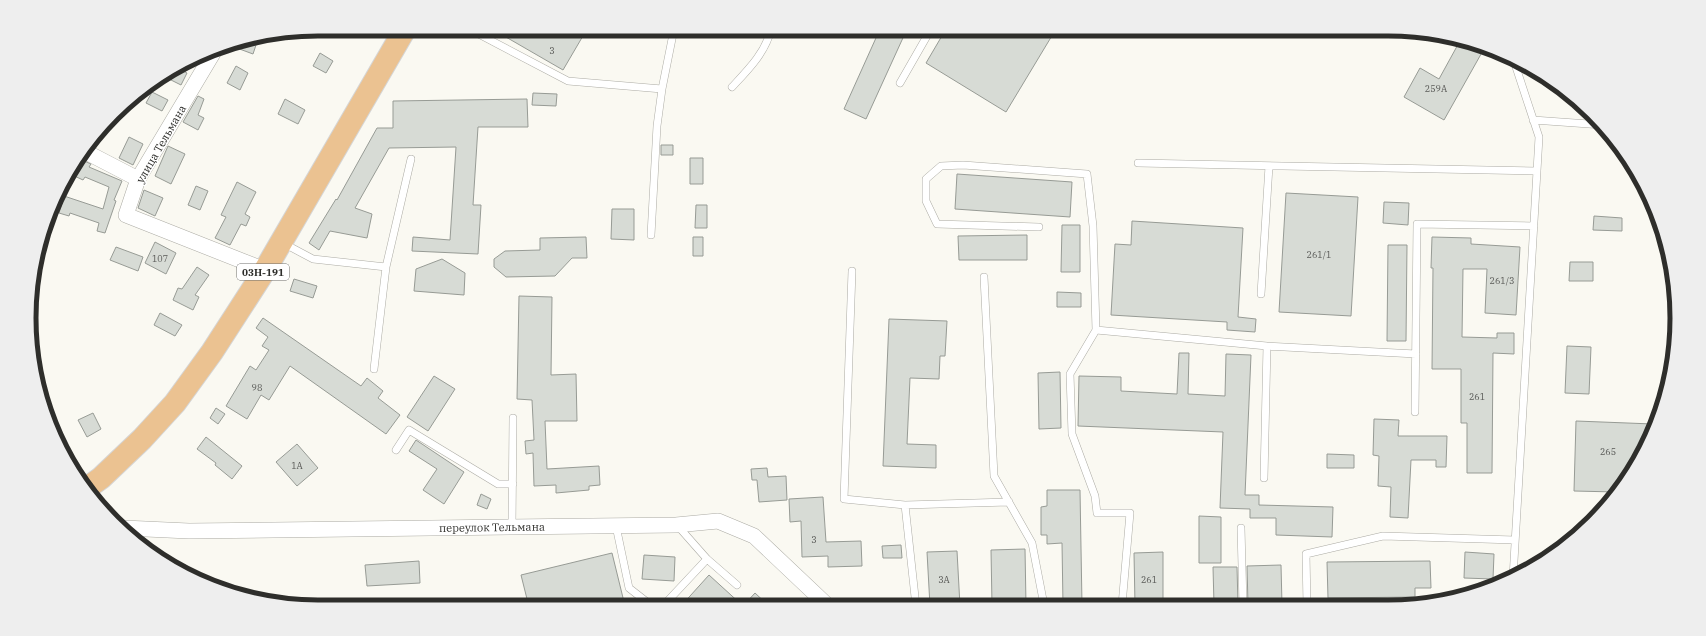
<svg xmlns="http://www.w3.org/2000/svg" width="1706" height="636" font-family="'IBM Plex Serif',serif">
<rect width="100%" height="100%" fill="#faf9f2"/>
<path fill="#d7dbd5" stroke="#979b95" d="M492,29h95l-24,41z
M880,29h27l-41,90 -22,-10z
M946,29h110l-50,83 -80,-49z
M258,39l-5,15 -27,-10 20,-3z
M1461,39l24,8 -41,73 -40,-23 16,-29 19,11z
M320,53l13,8 -7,12 -13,-7z
M236,66l12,7 -8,17 -13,-7z
M176,67l11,6 -6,12 -12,-6z
M152,92l16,8 -6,11 -16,-8z
M533,93l24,1 -1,12 -24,-1z
M198,96l6,3 -6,16 6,3 -6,12 -15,-8z
M285,99l20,11 -7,14 -20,-10z
M527,99l1,28h-50l-5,78h8l-3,49 -66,-3 1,-14 37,3 6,-93 -67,1 -34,60 17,6 -5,24 -37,-7 -11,19 -10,-7 27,-44 1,1 40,-72h16v-27z
M129,137l14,7 -10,21 -14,-7z
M661,145h12v10h-12z
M168,146l17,8 -14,30 -16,-8z
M690,158h13v26h-13z
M80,159l11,5 -2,3 33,14 -8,19 2,1 -11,32 -8,-2 2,-8 -29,-10 -1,3 -10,-3 5,-17 39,13 6,-22 -24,-10 -2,3 -15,-7z
M957,174l115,8 -2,35 -115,-8z
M237,182l19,10 -11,22 5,3 -4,9 -5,-2 -11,21 -15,-7 11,-21 -5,-2z
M196,186l12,5 -8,19 -12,-5z
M144,190l19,8 -8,18 -17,-8z
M1286,193l72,4 -7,119 -72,-4z
M1384,202l25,1 -1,22 -25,-2z
M696,205h11v23h-12z
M612,209h22v31l-23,-1z
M1594,216l28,2v13l-29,-1z
M1132,221l111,7 -5,89 18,2 -1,13 -28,-2v-8l-116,-7 4,-71 16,1z
M1062,225h18v47h-19z
M1027,235v25h-68l-1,-24z
M586,237l1,21h-15l-17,18 -49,1 -12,-10v-8l11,-8 35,-1v-12z
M693,237h10v19h-10z
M1432,237l39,1v6l49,3 -4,68 -31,-2 2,-44h-24l-1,68 35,1v-5h17v21l-21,-1 -1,120h-25v-50h-6v-54h-29l1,-101h-2z
M155,242l21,11 -10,21 -21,-11z
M1388,245h19l-1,96h-19z
M116,247l27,10 -5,14 -28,-11z
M442,259l23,14 -1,22 -50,-4 2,-22z
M1570,262h23v19h-24z
M197,267l12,8 -14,20 4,2 -6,13 -20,-10 5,-12 4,1z
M294,279l23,7 -4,12 -23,-7z
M1057,292l24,1v14h-24z
M519,296l33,1 -1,78 25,-1 1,47h-32l2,48 52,-3 1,19 -11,1v4l-33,3v-8l-22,1 -1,-33 -7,1 -1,-13 9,-1 -2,-40 -15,-1z
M160,313l22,12 -7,11 -21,-11z
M263,318l98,68 6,-8 16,13 -5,7 22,17 -14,19 -96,-68 -21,34 -8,-5 -14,24 -21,-13 24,-40 6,4 13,-20 -7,-4 6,-9 -12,-9z
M889,319l58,2 -2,35h-5l-1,23 -29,-1 -3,66 29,1v23l-53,-2z
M1567,346l24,1 -2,47 -24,-1z
M1179,353h10l-1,41 37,2 1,-42 25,1 -6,140h14v10l74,2 -1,30 -56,-2v-17h-26v-9l-30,-1 3,-76 -145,-6 1,-50 42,1v14l56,3z
M1060,372l1,56 -22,1 -1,-56z
M434,376l21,13 -27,42 -21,-14z
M216,408l9,6 -7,10 -8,-6z
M93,413l8,16 -14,8 -9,-17z
M1374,419l25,1 -1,16h49l-1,31h-10v-7h-25l-3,58 -18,-1 1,-30 -13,-1 1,-30 -6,-1z
M1576,421l77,3 -25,54 -12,14 -42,-1z
M206,437l36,29 -10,13 -17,-14 1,-2 -19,-14z
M416,440l48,32 -20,32 -21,-14 14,-21 -28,-18z
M297,444l21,24 -21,18 -21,-24z
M1327,454l27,1v13h-27z
M767,468l1,9 18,-1 1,24 -28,2 -2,-22h-5l-1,-11z
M1047,490h33l2,115h-19l-1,-62 -15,1v-9h-6v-28l6,-1z
M481,494l10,5 -4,10 -10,-4z
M823,497l3,45 35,-1 1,25 -34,1v-11l-26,1 -1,-36 -11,1 -1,-23z
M1199,516l22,1v46h-22z
M901,545l1,13h-19l-1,-12z
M1025,549l1,56h-34l-1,-55z
M957,551l3,55h-30l-3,-54z
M1163,552v53h-28l-1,-52z
M1465,552l29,2 -1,25 -29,-1z
M612,553l13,53 -96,1 -8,-32z
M644,555l31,2 -1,24 -32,-2z
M419,561l1,22 -53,3 -2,-21z
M1430,561l1,27h-16v9l-87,1 -1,-36z
M1281,565l1,40h-34l-1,-39z
M1213,567h24l1,38h-24z
M709,575l34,31h-62z
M755,593l14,13h-26z"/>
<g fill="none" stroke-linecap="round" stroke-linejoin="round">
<g stroke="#acaba4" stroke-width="8">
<path id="service" d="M469,29l99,52 94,8
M1513,58l26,79 -26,441
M900,83l31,-54
M732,87c16,-17 34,-35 39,-58
M1533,120l70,5
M1138,163l399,8
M1039,227l-102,-3 -11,-23v-22l15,-13 22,-1 124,9 6,52 3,104 -26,44 2,60 23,62 2,17h33l-8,92
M651,235l6,-109 5,-37 12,-60
M283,243l30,16 73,8
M852,271l-8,228 61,6 104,-3
M984,277l10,199 38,67 12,62
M1261,294l8,-128
M1096,330l171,16 149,8
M374,369l12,-102 25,-108
M1415,412l2,-188 117,2
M396,450l13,-20 89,54h15
M1264,478l3,-132
M905,505l11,101
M677,525l30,34 30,26
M616,526l13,62 23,18
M512,527l1,-109
M1241,528l2,77
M1307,605l-1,-51 77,-18 132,4
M663,606l44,-47"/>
</g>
<g stroke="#acaba4" stroke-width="16">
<g id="minor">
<path d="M215,50l-77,129 -12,36 139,55"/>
<path d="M86,152l52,27"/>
<path id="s1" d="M124,528l65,3 487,-6 42,-4 36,15 74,70"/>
</g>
</g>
<g stroke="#d5d5d5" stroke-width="24">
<path id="primary" d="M87,488l14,-10 41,-39 33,-36 37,-51 53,-82 140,-241"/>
</g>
<use href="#service" stroke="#fff" stroke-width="7"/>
<use href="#minor" stroke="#fff" stroke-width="15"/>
<use href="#primary" stroke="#ebc291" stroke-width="22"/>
</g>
<g text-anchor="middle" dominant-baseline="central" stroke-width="3" stroke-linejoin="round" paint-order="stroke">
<g font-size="9" fill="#585956">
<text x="552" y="50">3</text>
<text x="1436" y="88">259А</text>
<text x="1319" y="254">261/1</text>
<text x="160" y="258">107</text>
<text x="1502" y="280">261/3</text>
<text x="257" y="387">98</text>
<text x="1477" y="396">261</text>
<text x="1608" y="451">265</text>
<text x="297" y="465">1А</text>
<text x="814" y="539">3</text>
<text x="944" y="579">3А</text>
<text x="1149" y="579">261</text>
</g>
<rect fill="#fff" stroke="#6d6d6b" stroke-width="1" x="237" y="264" width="52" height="16" rx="3"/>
<g font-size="10" font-weight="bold" fill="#2e2e2b">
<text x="263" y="272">03Н-191</text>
</g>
<g font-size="11" fill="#2e2e2b" stroke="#fff">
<text transform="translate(161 144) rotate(-60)">улица Тельмана</text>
<text stroke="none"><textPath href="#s1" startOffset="368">переулок Тельмана</textPath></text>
</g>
</g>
<path d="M0 0H1706V636H0ZM318 36H1388A282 282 0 0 1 1670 318V318A282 282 0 0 1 1388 600H318A282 282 0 0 1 36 318V318A282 282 0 0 1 318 36Z" fill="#eee" fill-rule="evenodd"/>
<path fill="none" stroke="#2e2e2b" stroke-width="5" d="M318 36H1388A282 282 0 0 1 1670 318V318A282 282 0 0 1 1388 600H318A282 282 0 0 1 36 318V318A282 282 0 0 1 318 36Z"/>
</svg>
